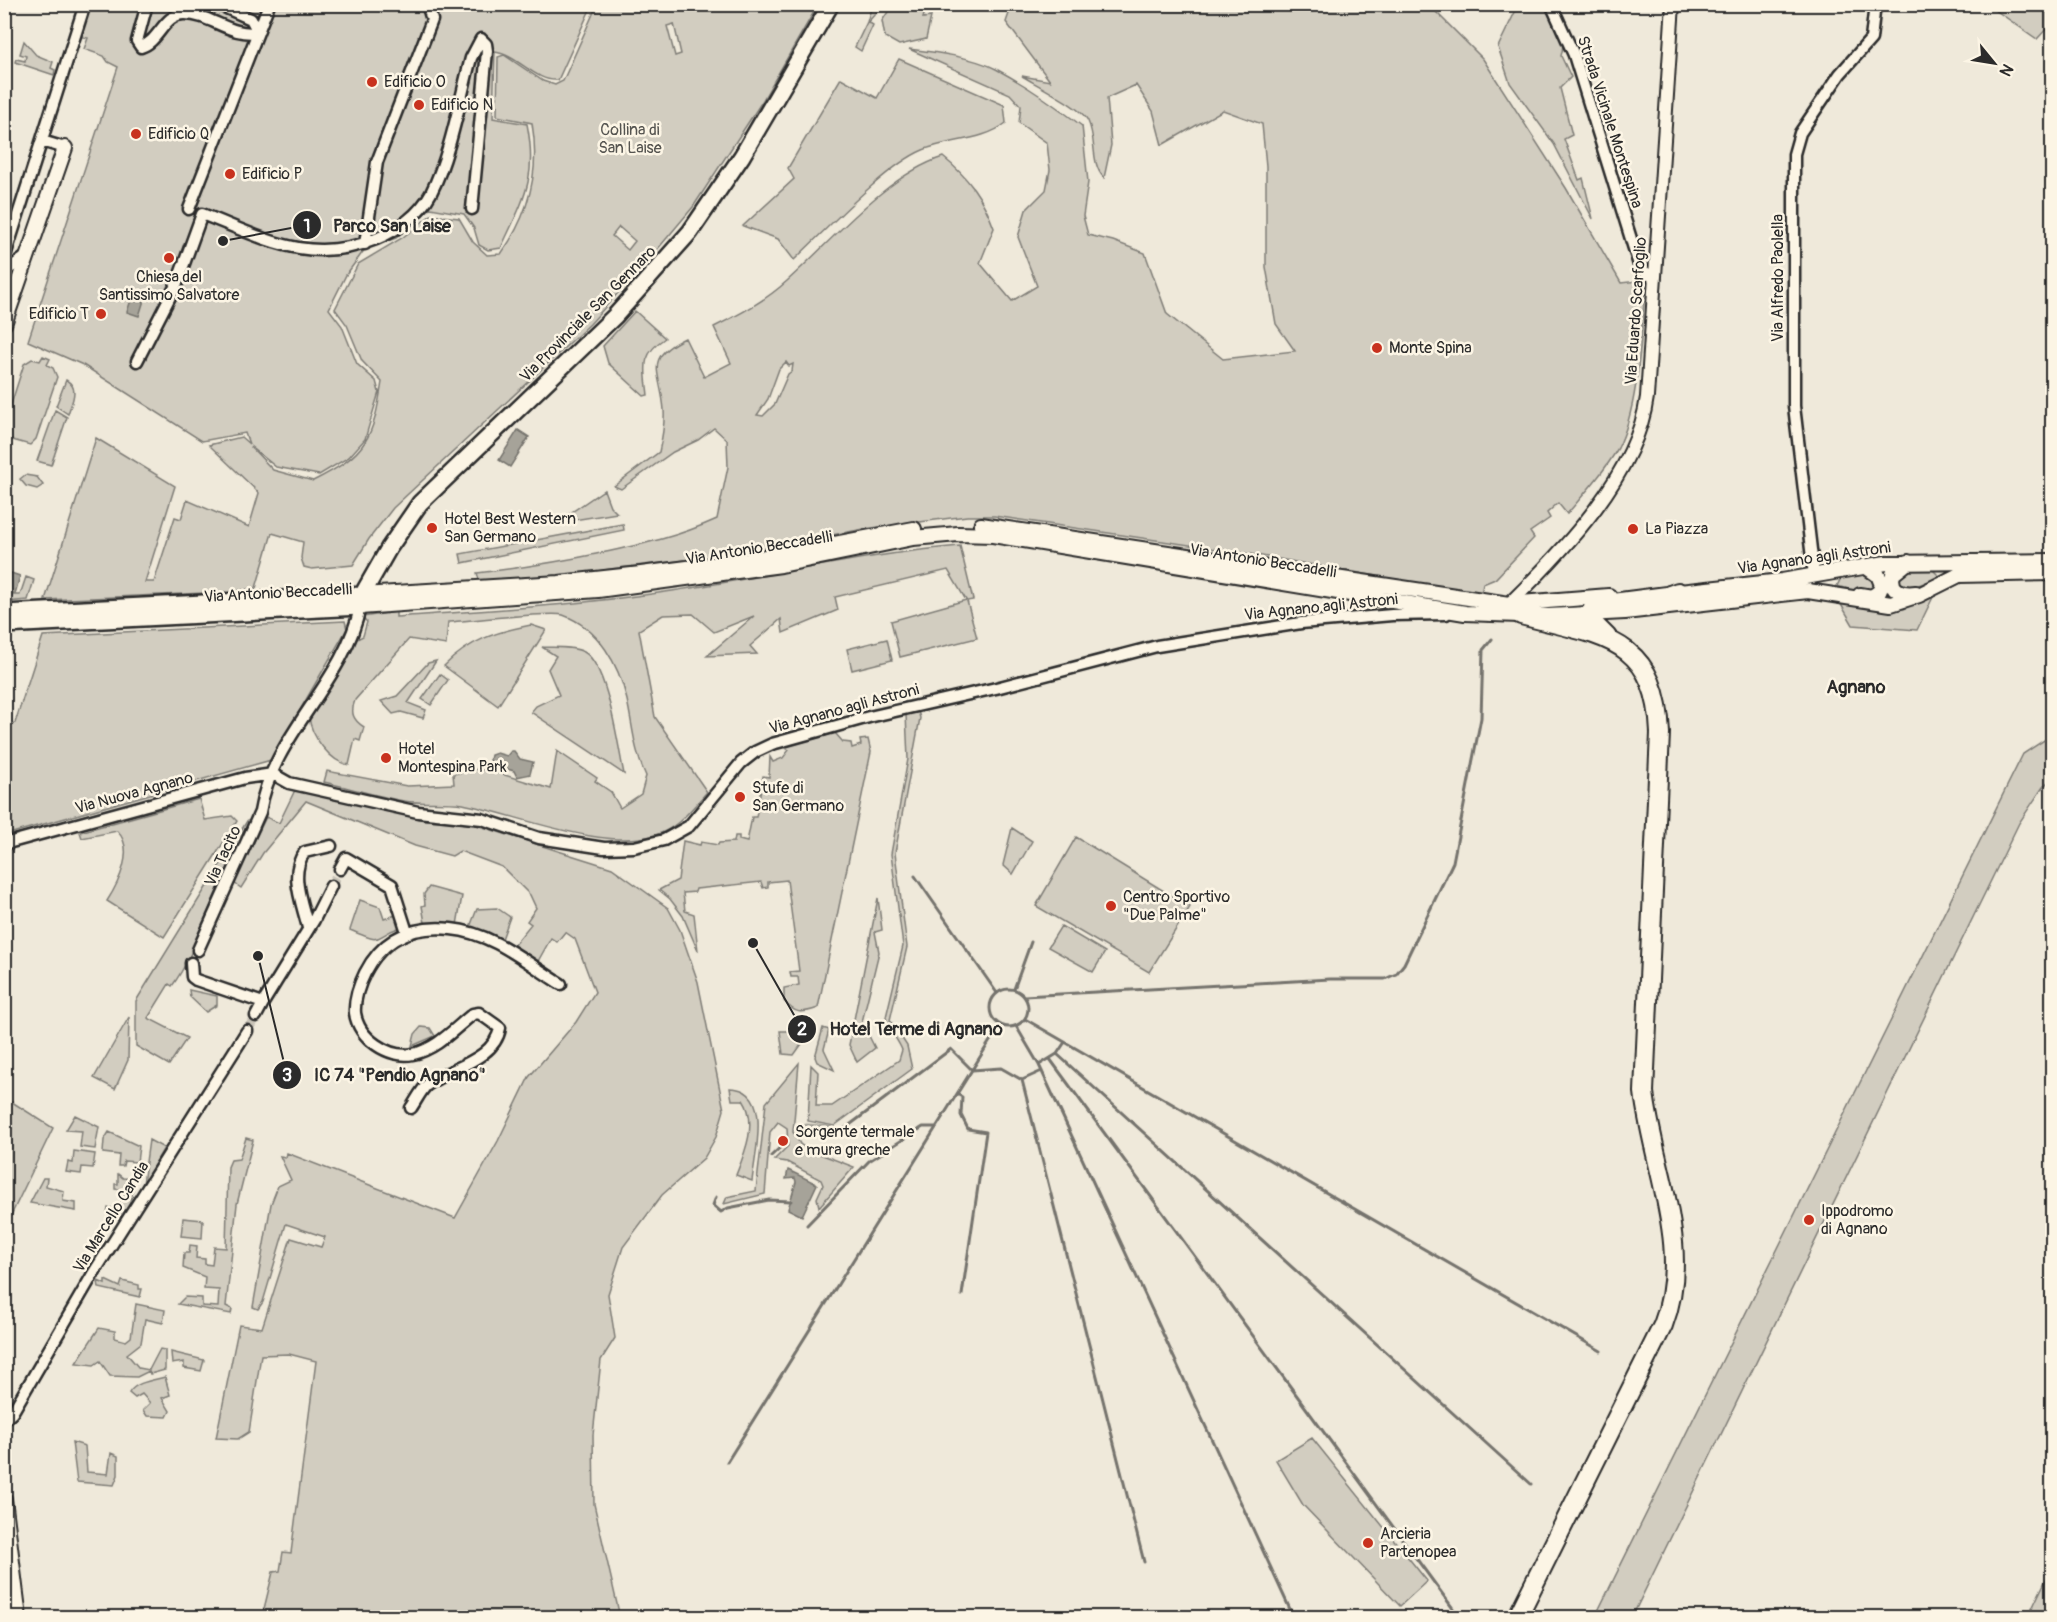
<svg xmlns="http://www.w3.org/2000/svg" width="2057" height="1622" font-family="Pangolin,sans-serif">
<rect width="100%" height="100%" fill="#efe9da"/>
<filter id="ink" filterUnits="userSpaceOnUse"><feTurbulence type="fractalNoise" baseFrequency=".0167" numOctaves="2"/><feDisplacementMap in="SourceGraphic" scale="12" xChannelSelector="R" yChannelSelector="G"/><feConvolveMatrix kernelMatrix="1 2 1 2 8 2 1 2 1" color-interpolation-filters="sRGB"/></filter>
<g filter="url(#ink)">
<path fill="#d2cdc0" stroke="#7e7c76" stroke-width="1.5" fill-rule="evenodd" d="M893,4l34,1 -4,13 8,-1 -5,22 -27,6 -14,-8 -3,-16z
M88,5h504l-34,75c-23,2 -40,-25 -63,-28l-2,66 34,6c11,55 -4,76 -26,124l-13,2 -9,-5 -5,-17 -10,-14 -33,-6 -35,30 -31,11 -19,26 -17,34 13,17 15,38 19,17 3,11 -14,47 -16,18 -30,18 -43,-8 -26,-21 23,24 40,11c54,-27 60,-42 69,-99l-20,-21 -15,-36 -12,-16 23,-45 44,-26 29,-23 28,3 14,24 14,13 14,-1c28,-39 39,-84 31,-131l-35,-7 1,-59 6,-2 39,26 12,4 8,-4 34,-76h221l-55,95 -70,107 -37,44 -66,73 -197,184 -24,31 -16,26 -41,4 -8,-2 -3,-9 2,-16 -31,-9 -16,55 -27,4 -184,8 51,-162 79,48 -30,96h9l21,-65 6,2 6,-19 62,27 10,-34 -50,-48 32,-8 8,7 -4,-11 -43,8 -119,-76 -55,-24 90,-274 -10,-5 -4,-6 -20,-7 4,-11 -10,-2zM674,24l7,30 -6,2 -8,-30zM619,227l16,14 -7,9 -16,-14z
M872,5h11l-15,17 5,3 -12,26 -6,-4 12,-25z
M1012,5h417l54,54 83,129 55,95 25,-3c-5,48 -6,125 -28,168 -14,24 -33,45 -51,66l-9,-11 -11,10 3,5 -20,14 4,6 -39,41 -12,5 -2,10 -231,-40 -256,-38h-27l-103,13 -145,27 -109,13 -69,11 -61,3 -3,-10c44,-5 86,-12 129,-21 42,-9 71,-15 111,-33l11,-52 -1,-27 -13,-12 -16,12 -25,12 -52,37 -7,-3 45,-34c3,-13 6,-28 5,-42 -3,-39 -22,-51 21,-72l19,39 27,-14 -17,-36c26,-13 51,-26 73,-46 45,-40 99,-106 156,-124 25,20 40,41 51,71l-14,35 32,38 25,-15 -19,-49 8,-27 20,-20 4,-20 -3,-27 -28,-20 2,-17 -11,-12 -101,-45c25,3 64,8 87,20 28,15 60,37 86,57l6,56 -5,34 5,19 25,6 32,12 22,61 56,45 72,-8 -19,-27 -10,-57v-101l-4,-42 -39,-14 -61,35 -9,-34 -17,-26 -29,13 4,47 -7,33c-14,-15 -7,-38 -16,-57 -7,-14 -51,-36 -66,-45l28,5 -44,-59zM786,362l3,4 4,-2 -1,7 -4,3 -13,30 -12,12 -6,-1 11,-16 11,-30z
M1513,5h33c11,16 21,31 15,51l10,21 -11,11 12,47 -8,4 15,41 4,-2 10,41 -39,-75 -44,-61 -12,-36 18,-37z
M1988,5h64v18l-15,16z
M24,41l12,14 17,7 -2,6 4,2 -1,5 -39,-13 1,-3 9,2 1,-5 -6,-2z
M899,59l105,46 2,18c-22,18 -57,16 -83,27 -38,16 -97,80 -129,110l-16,-21 -35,-13 51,-47 -6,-11 53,-90 36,20z
M635,311l30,27c-25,17 -20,30 -17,57l-4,1 -36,-33 -5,-17z
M43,356l7,3 -3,6 6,3 4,9 -21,62 -6,6 -25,-7v-15l19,-59 8,-5 8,2z
M66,380c14,8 6,21 2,34l-12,-8z
M55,410l12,7 -16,48 -14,-4z
M25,475l12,2 6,8 -6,4 -11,-3 -6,-7z
M604,490l6,16 7,7 -49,8 -2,-5z
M623,524l1,6 -162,33 -2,-9z
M960,546l13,54 -6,1 10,37 -77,19 -9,-36 75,-21 -18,-30 -113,27 3,13 -55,23 -2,-14 -31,27 7,8 -50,2 47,-40 -40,16 -21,-18 -30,1 -24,15 16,87 52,75c-15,16 -29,37 -52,43 -53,16 -137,-20 -192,-31 -19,-3 -40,0 -59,-3 -27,-5 -54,-13 -80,-19l3,-11 80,15 47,-2 -1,-10 24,-5 14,2 60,18 6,-38 40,27 -2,3 16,11 9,16 21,-14 5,-18c-12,-25 -13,-49 -19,-76 -8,-35 -28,-72 -64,-85 -11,-4 -97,6 -115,7l-2,23 -37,-6 -54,61c-5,13 -2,20 9,27l-4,14 -5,-2 -6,26c-19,-3 -38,-29 -40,-48l48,-78 6,-3 4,-14 -5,-5 34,-5v5c92,-7 185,-12 276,-26 96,-14 191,-37 288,-45z
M1908,570h25l7,7 -32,12 -8,-1 -3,-12z
M1866,574l6,2 5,10 -11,8 -29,-8 4,-8z
M26,577l8,3 -6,20 -23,2v-7h15z
M1936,591l-19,39 -64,-5 -14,-24 36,7 29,1z
M345,621l2,8 -76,131 -266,75v-111l10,-1 28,-87z
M531,625l15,5 -48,76 -54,-40c26,-26 51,-34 87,-41z
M887,639l5,21 -40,10 -5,-21z
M542,647c13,1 30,-1 42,5 24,13 34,95 40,122l-93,-62 5,-6 23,-11 -11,-26 8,-13z
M436,661l-28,42 18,7 -3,8 -22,-6 -8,2 -12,-13 16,-5 31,-33z
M440,674l8,6 -17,25 -9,-6z
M918,711l2,7 -25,135 12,94 -17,73 17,26 5,23 -78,57 -26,-5 3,-56 7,7 -2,34h16l67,-46 3,-10c-5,-12 -14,-20 -16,-33l17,-71 -12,-92 17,-95 -2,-45z
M835,733l8,9 8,1 1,5 9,-3 -1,-5 8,-1 3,13 -53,256c-17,6 -23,6 -34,-7v-13l15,-3 -1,-8h-7l-1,-5 9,-1 -12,-91 -19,2v5l-5,1 -2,-6 -65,7 -1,3 -12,1 2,18 9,3 4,37 -15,-35 -13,-17 -11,-9 19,-10 5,-39 17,4 1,-3 17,3 1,-2 15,-1 1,-6h4v4l8,2 5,-25h4l7,-41 6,1 1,-20 3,5 10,-4 6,-8 -5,-3z
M2052,735v43l-9,9 -24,36 -387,794h-37l428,-863z
M295,790l68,13 61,17 43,2 88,28 57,18 56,40 12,22 18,52 26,128 -8,27 -12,21 -42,37 -39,52 -15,47 7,44 -14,22 -8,75 1,69 26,113h-358l11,-45 7,-1 3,-19 8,1 25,-192 -27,-7 -28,1 -12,77 -11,7 -22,-1 23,-113 23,3 29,-90 30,9 4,-10 -39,-13 -23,78 -5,7 -5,-2 18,-103 7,-18 13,-6 -11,-24 6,1 1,-4 168,65 43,-77 31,-64 47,-55 19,-30 -20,-53 -10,-7 -8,10 -6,-4 -14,25 -24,-17 18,-22 -4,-3 9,-13 -6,-13 -28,-28 -42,-16 -8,5 -37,-10 -109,-45 -43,52 -22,35 -7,-5 32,-66 13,6z
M199,799l6,21 27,-4 5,5 -73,116 -57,-36c11,-17 29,-52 10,-70l-35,7 -2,-6z
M247,821l3,1c-13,28 -28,56 -40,85 -11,27 -21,56 -38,79l-3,-2 -21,34 39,20 -18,27 -33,-19v-45z
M1012,828l20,13 -19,33 -10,-9z
M1076,837l114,70 -41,65 -113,-66z
M429,887l33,9 -5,29 -32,-2 -3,-17 3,-1 -1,-11z
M878,898l4,32 -7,2 4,20 -17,70 13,26 -18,14 -8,-17z
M360,900l20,7 4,12 12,-4 5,12c-31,10 -14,19 -51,3z
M497,908l13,9 -8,22 -32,-12 7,-18z
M1061,926l44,26 -12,20 -45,-25z
M189,990l28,6v9l-11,7 -16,-15z
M129,1017l-1,43 -13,29 -21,-11z
M421,1027l9,1 5,8 -23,10 3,-12z
M823,1028l6,2 -5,19 10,21 -17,-8 -2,-5z
M780,1031h26l3,3 -15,21 -11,-1z
M799,1063l-6,69 7,12 7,5 47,18 -35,40 -2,-9 6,-13 -2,-5 -34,-18 -13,-2 14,-14 -1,-18 -9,-6 -8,10 -5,62 -41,10 3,-7 29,-6 10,-88z
M730,1088c43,0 25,65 22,93l-16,-6c9,-22 22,-53 7,-75h-11z
M12,1102l41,26 -48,100v-125z
M75,1115l24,12 -4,22 -15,-2 2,-16 -16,-1z
M109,1132l30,14 -2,16 -13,-1 -1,5h-5l1,-11 -16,-2 1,-13z
M246,1138l7,2 -16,64 -11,102 6,3 -1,5 -53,-10 7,-7 17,1v8l16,1 1,-17 -15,-1 1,-12 -22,-9 1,-15h5l1,-8 7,1 -1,12 9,1v5l7,1 2,-18 12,1 2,-81 3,-7 8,-1z
M149,1140l15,8 -21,36z
M74,1151l21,3 -2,14 -11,-1 -1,7 -15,-2 2,-10 5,1z
M118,1174l5,4 12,1 -5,25 -6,13 -17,-3 1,-6h11l2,-10 3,1 1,-9 -10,-1v-5h3z
M43,1178h4l-1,8 18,5 -1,10 13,2v8l-46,-8z
M183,1218l20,2 -1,18 -21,-2z
M105,1280l15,7 2,-6 17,4v4h3l-2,8 -41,-9 -1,-7 7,3z
M136,1304l29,6 -2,13 -18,-4 -4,24 -14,11 12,14 10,2 11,-21 5,1v20l-15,4 -1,-3 -12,6 -27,-1 -10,-15 -6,4 -18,-2 23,-35 16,3v7l11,3 5,-4z
M171,1352l33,8 -3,11 -17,-3v-6l-12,2z
M165,1377l5,18 -8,3 8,13 -3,6 -20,-1 -4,-6 7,-7 -8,-9 -7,4 -6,-5c6,-11 25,-13 36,-16z
M1312,1438l115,143 -27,25 -97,-101 -27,-45z
M72,1442l13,4 2,26 21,2 3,-21 7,3v19l-4,10 -37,-3z
M2052,1567v50h-24z"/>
<path fill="#a6a399" stroke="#75736d" stroke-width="1.5" d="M134,291l12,3 -7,22 -12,-4z
M518,430l11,7 -19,30 -11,-7z
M5,571l15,5 -5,18 -10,-4z
M511,751h3l6,8 13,3 -3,12 -13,3 -3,-6 -21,-6 -3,-5 1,-5 6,-2 10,3z
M788,1170l29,14 -15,32 -14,-7 8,-27 -1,-4 -9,1z"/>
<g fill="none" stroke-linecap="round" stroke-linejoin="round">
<path stroke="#75736d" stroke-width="3" d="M915,876l82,117
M990 1008a19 19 0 1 1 38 0a19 19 0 1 1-38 0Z
M1014,989l17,-47
M1024,996l306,-17h55l11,-5 8,-10 49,-102 28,-144 2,-68 9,-11
M1025,1019l576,332
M1016,1026l23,39 255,553
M1057,1054l474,430
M1050,1059l410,559
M1039,1065l18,-11 8,-12
M1022,1080l122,482
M957,1094l5,3 -1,18 7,14 18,3 -24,163
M829,1130h14l108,-81 21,21 29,-2 21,12 20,-9
M771,1156l15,-14
M716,1197l-3,8 8,7 7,-4 41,-8 22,1
M807,1225l62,-64 54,-34h13
M727,1462l273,-437"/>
<path stroke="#a6a399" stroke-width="9" d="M807,1128l22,2"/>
<path stroke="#c8c3b7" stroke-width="10" stroke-dasharray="10 5" stroke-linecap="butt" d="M331,886l9,-17
M247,1031l9,-15"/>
<g stroke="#2b2b2b" stroke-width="15">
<path id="minor" d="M147,4l-10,37 4,6c18,-5 23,-34 44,-33 26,0 45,23 73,18l-7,-13 -34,-15
M1551,4l23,51 66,213 15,11
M42,141l23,7
M189,209l80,-205
M365,244l12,-82 55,-142 -5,-16
M4,259l81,-255
M4,272l22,-15
M137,361l40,-78 25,-69c62,24 107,52 174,25 22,-9 44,-25 55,-46 19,-37 29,-94 40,-135l10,-19 5,5 1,7 -15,158
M1814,575l-20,-169v-252l6,-21 40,-59 31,-35 4,-35
M273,774l16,9 129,29 64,7 57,19 65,10 30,-1 30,-7 25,-14 52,-63 14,-11 17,-8 97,-27 127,-29 161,-42 144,-23 91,-8 54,-1
M4,844l241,-66 28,-4
M340,869l6,-11 46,27 15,47
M308,928c-5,-23 -20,-55 -3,-76l26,-6
M198,950l62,-138c12,-77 85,-130 100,-205
M191,963l1,14 4,3 67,23 51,-83 17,-34
M256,1016l7,-13
M411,1108c5,-7 10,-18 16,-23 22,-17 68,-25 73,-57l-21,-15 -6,1c-18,14 -36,35 -60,40 -24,5 -55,-16 -58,-41 -1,-14 4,-28 10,-40 18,-35 47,-48 86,-44 42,4 76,34 110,55
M4,1420l8,-7 81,-139 154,-243"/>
</g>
<g stroke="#2b2b2b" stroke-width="16">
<path id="tertiary" d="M1509,604c54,-53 128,-129 138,-207l26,-393"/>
</g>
<g stroke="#2b2b2b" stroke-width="18">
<path id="secondary" d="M4,324l61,-176
M981,525l528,79 100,-8
M1908,562l-15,12c-4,16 8,21 23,19
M1670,593l112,-12 104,-18 166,-2
M362,595l197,-12 82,-9 108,-14 165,-31
M1860,595l12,2 7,-5 3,-7 -4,-10 -13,-9
M360,607l238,-17 183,-25 132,-27 45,-4 35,1 472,78 84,3 76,-4 183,-21 83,13 28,-9 40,-20 93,-2
M4,1499l15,119"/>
</g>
<g stroke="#2b2b2b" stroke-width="20">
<path id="primary" d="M4,613l358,-18
M4,625l356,-18 5,-17 24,-42 31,-45 195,-187 75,-84 52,-76 89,-152"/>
</g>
<g stroke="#2b2b2b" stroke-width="22">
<path id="motorway" d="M1607,637l-17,-17 3,-12 4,-3 70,-9 11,-4
M1517,1618l146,-293c30,-78 -10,-155 -19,-233l16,-359c-4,-98 -61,-97 -139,-118"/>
</g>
<use href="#minor" stroke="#fcf5e5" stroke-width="10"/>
<use href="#tertiary" stroke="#fcf5e5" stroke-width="12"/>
<use href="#secondary" stroke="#fcf5e5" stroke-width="14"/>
<use href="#primary" stroke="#fcf5e5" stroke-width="15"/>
<use href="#motorway" stroke="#fcf5e5" stroke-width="18"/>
</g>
</g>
<g fill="#c8321e" stroke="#fcf5e5" stroke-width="2">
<circle cx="372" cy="82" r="6"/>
<circle cx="419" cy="105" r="6"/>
<circle cx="136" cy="134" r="6"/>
<circle cx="230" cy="174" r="6"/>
<circle cx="169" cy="258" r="6"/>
<circle cx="101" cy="314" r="6"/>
<circle cx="1377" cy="348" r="6"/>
<circle cx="432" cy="528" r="6"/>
<circle cx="1633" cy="529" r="6"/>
<circle cx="386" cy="758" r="6"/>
<circle cx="740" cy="797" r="6"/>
<circle cx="1111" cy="906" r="6"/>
<circle cx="783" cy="1141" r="6"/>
<circle cx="1809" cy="1220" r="6"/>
<circle cx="1368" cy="1543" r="6"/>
</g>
<g text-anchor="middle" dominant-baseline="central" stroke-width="5" stroke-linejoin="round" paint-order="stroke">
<g font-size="16" fill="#2b2b2b" stroke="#fcf5e5" text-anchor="start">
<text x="384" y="82">Edificio O</text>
<text x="431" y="105">Edificio N</text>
<text x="148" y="134">Edificio Q</text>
<text x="242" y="174">Edificio P</text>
<text x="169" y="277" text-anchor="middle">Chiesa del<tspan x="169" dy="18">Santissimo Salvatore</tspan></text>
<text x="89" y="314" text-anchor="end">Edificio T</text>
<text x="1389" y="348">Monte Spina</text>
<text x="444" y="519">Hotel Best Western<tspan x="444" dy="18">San Germano</tspan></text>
<text x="1645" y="529">La Piazza</text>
<text x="398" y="749">Hotel<tspan x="398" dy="18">Montespina Park</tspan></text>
<text x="752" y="788">Stufe di<tspan x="752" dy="18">San Germano</tspan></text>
<text x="1123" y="897">Centro Sportivo<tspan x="1123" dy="18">"Due Palme"</tspan></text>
<text x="795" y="1132">Sorgente termale<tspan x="795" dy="18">e mura greche</tspan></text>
<text x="1821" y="1211">Ippodromo<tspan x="1821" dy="18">di Agnano</tspan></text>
<text x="1380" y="1534">Arcieria<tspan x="1380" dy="18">Partenopea</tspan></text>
</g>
<g font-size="16" fill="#2b2b2b" stroke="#fcf5e5">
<text transform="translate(1610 122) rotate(72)">Strada Vicinale Montespina</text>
<text transform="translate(1778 278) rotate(-90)">Via Alfredo Paolella</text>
<text transform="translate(1636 311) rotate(-86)">Via Eduardo Scarfoglio</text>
<text transform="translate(588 314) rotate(-45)">Via Provinciale San Gennaro</text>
<text transform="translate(759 548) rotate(-9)">Via Antonio Beccadelli</text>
<text transform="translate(1814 558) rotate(-8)">Via Agnano agli Astroni</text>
<text transform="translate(1263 561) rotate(9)">Via Antonio Beccadelli</text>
<text transform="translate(278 593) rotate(-3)">Via Antonio Beccadelli</text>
<text transform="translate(1321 607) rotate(-6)">Via Agnano agli Astroni</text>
<text transform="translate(844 709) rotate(-15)">Via Agnano agli Astroni</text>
<text transform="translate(134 793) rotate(-15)">Via Nuova Agnano</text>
<text transform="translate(223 856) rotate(-65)">Via Tacito</text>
<text transform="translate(111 1217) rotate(-58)">Via Marcello Candia</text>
</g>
<g font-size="16" fill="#555450" stroke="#fcf5e5">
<text x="630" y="130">Collina di<tspan x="630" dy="18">San Laise</tspan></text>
</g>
<g font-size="18" font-weight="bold" fill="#2b2b2b" stroke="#fcf5e5">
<text x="1856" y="687">Agnano</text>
</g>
</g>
<path fill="none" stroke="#2b2b2b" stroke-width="2" d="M223 241L307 225M753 943L802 1029M258 956L287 1075"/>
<g fill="#2b2b2b" stroke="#fcf5e5" stroke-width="2">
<circle cx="223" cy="241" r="6"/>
<circle cx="753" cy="943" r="6"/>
<circle cx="258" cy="956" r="6"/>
<circle cx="307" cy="225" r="15"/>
<circle cx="802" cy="1029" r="15"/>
<circle cx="287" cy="1075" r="15"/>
</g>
<g font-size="18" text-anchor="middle" font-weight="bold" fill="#fff">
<text x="307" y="232">1</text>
<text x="802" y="1035">2</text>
<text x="287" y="1081">3</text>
</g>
<g font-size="18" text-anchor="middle" font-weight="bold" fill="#2b2b2b" stroke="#fcf5e5" stroke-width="5" stroke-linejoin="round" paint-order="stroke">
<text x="392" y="232">Parco San Laise</text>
<text x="916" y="1035">Hotel Terme di Agnano</text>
<text x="400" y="1081">IC 74 "Pendio Agnano"</text>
</g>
<rect width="2057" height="1622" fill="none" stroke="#fcf5e5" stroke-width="24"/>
<rect x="12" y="12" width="2033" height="1598" fill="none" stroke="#2b2b2b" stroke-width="2" filter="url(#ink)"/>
<g transform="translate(1994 63) rotate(120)" stroke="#fcf5e5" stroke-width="4.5" paint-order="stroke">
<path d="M0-4.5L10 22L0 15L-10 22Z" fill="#2b2b2b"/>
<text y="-9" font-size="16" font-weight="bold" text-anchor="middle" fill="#2b2b2b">N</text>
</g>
</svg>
